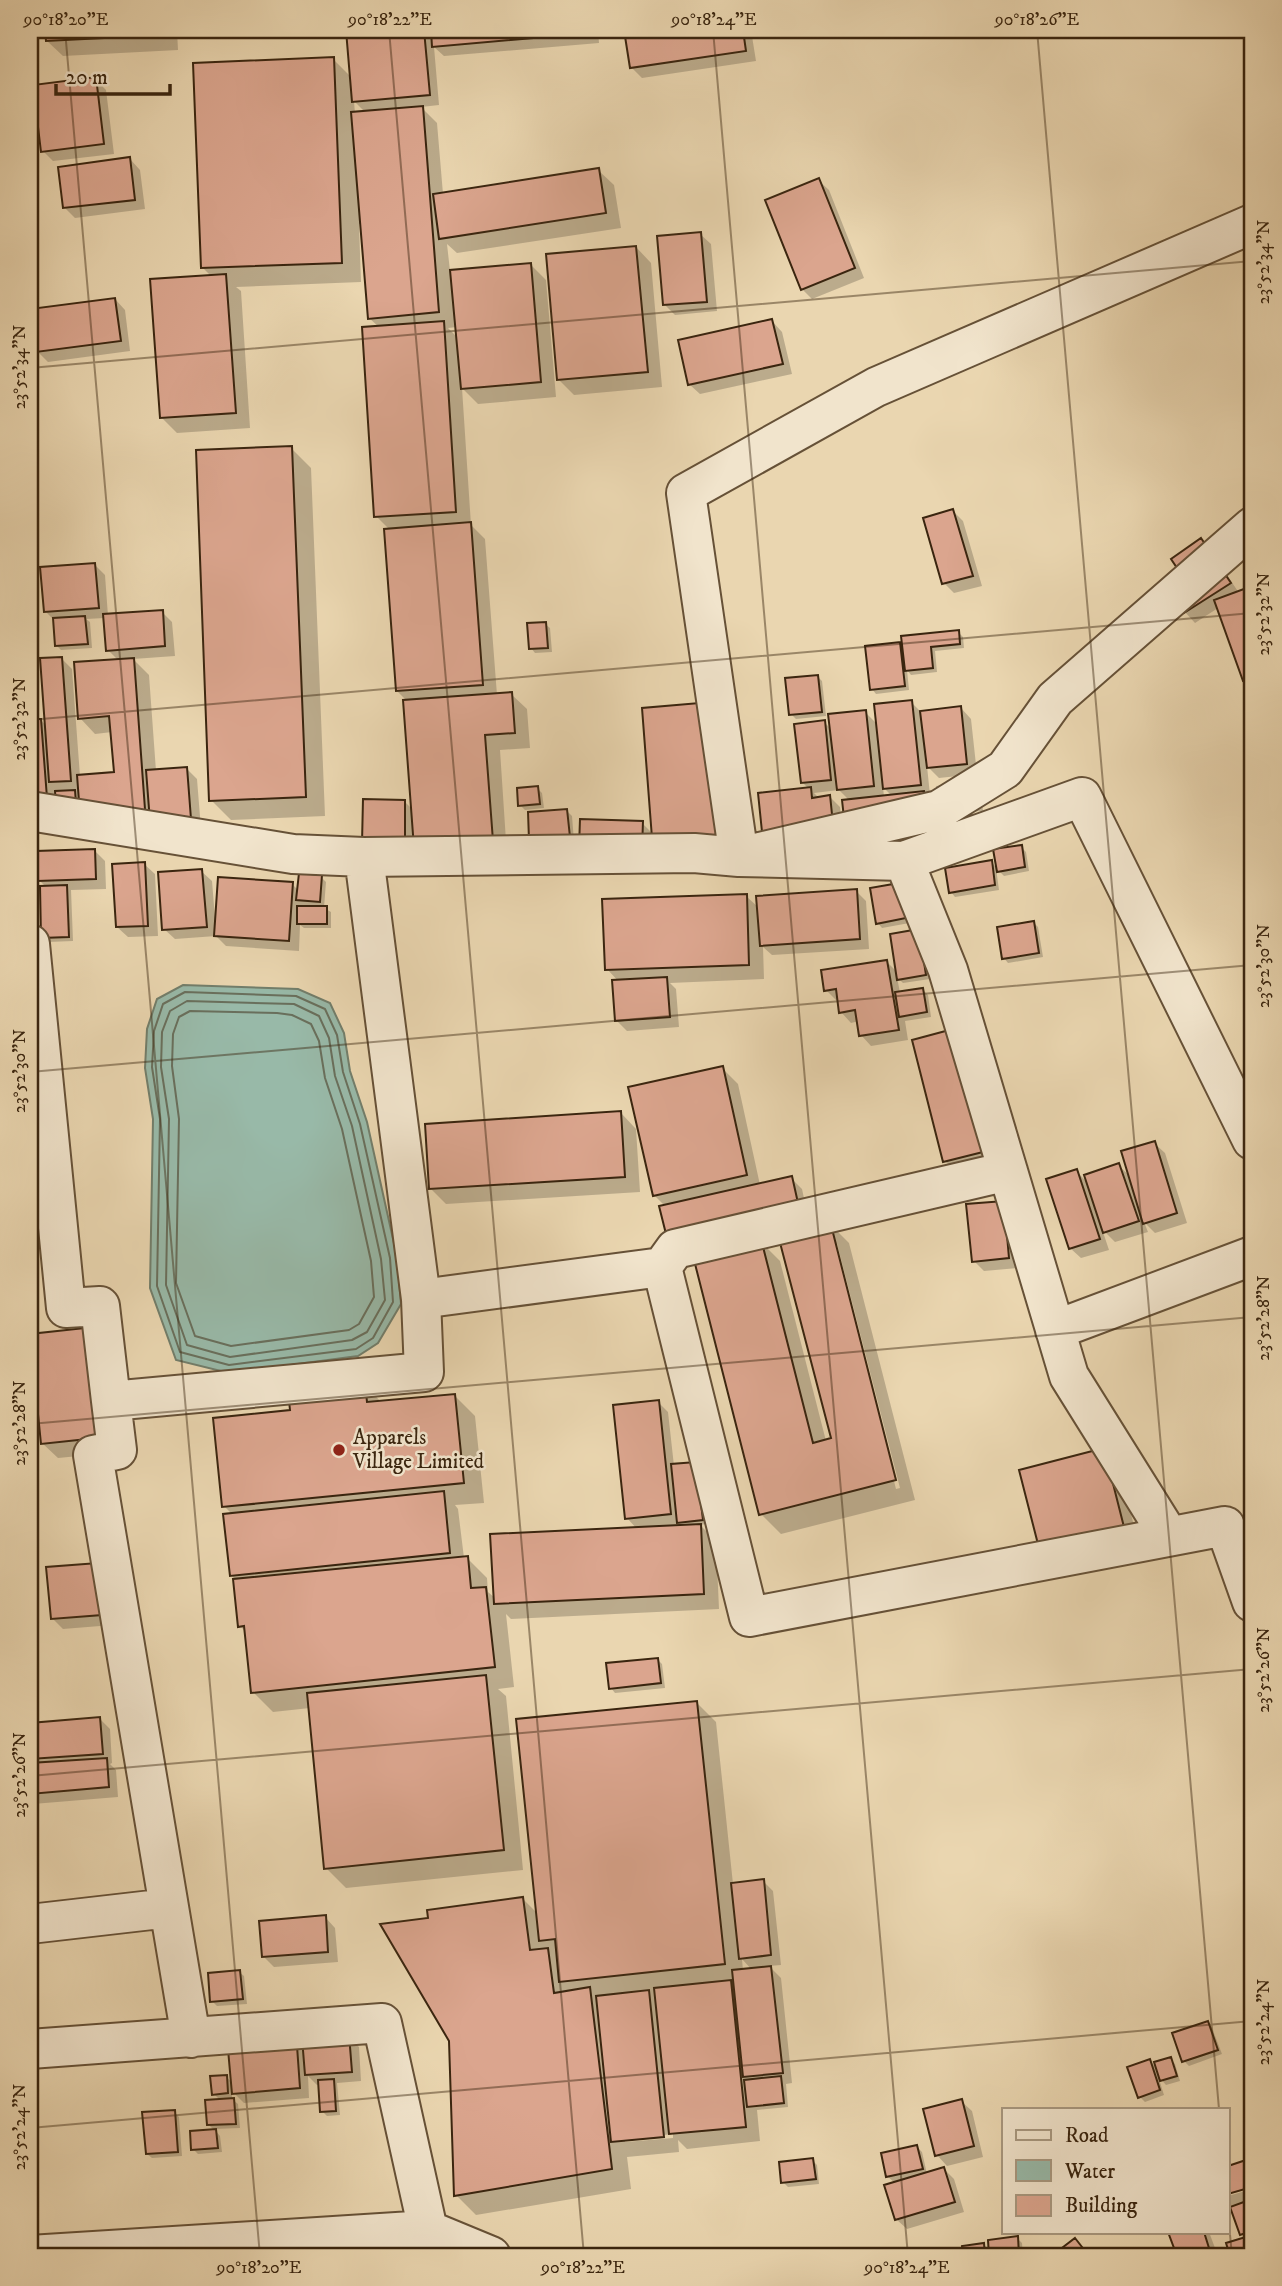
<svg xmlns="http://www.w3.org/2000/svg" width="1282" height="2286" font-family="'IM FELL DW Pica',serif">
<rect width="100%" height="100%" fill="#ead6b0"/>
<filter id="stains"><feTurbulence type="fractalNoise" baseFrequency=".00286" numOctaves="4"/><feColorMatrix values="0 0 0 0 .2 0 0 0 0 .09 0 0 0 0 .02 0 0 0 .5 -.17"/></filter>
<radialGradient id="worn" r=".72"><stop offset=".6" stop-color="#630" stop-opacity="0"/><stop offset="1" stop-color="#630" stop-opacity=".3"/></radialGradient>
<path fill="#98b9a8" stroke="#727e6b" stroke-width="2" d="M183,985l115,4 32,14 14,30 6,38 17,51 30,135 4,47 -23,39 -20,13 -129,17 -53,-13 -26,-72 3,-169 -8,-51 2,-39 10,-30z"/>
<path fill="#0003" fill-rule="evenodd" d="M47,30h130l1,20 -115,6 -16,-15z
M348,30h250l1,13 -155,13 -10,-9 5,58 -18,2 16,16 6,71 155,-24 16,15 7,43 -164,25 -10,-9 3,27 80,-7 16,16 10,117 -78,7 -16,-16 9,137 14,14 12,156 14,-1 16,15 3,39 -30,2 7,106 -133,-4 31,-50 8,8 -5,-108 -11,-11 -7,-161 -14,-14 3,-189 -10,-9 -7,-94h-3l2,58 -125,5 5,4 9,137 -73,5 -15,-15 50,-141 -10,-10 131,-208 19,19zM354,101l12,12 -11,1zM457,327l1,11 -10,-10z
M626,30h125l5,31 -114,17 -11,-11z
M95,79l11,11 8,64 -61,7 -10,-10z
M130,159l10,11 5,39 -70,9 -10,-10z
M818,180l11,10 35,88 -52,21 -10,-10z
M700,234l11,10 6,67 -42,4 -10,-10z
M636,247l15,16 11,124 -88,8 -16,-16z
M115,299l10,11 5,41 -82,11 -11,-11z
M772,321l10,11 10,42 -92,20 -11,-10z
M291,448l20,20 14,348 -94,4 -20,-20z
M30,452l3,22h-3z
M953,511l10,10 19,65 -28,7 -10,-10z
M1211,551l28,42 13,-5v100l-8,-8 -26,-72 -23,15 -10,-11 -12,-18z
M95,565l10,10 3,41 54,-4 10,10 3,34 -42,3 16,16 7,96 31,-2 10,10 4,50 -40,9 -63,5 -16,-16 -52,-17v-89l11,-1 6,7 15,-68 10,10 8,107 36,-3 -4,-41 -17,2 -15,-16 39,-57 -11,-11 -3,-32 -19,1 4,3 2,26 -31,2 -4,-4 -2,-25 -10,-10z
M545,624l5,4 2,24 -17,1 -4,-5z
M958,632l5,5 1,11 -29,3 2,21 -26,3 -4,-5 2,20 -33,4 -4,-5 28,-45 4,4z
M30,666l2,3 2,29 -4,1z
M817,676l5,5 4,35 -30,3 -5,-5z
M911,702l11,11 39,-5 10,11 6,55 -38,4 -12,-12 3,29 -80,6 -11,-11 -25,3 5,5 11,-1 10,10 6,56 -69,7 32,-81 -7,-7 22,-60 8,8 33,-18 12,12zM883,787l9,9 -8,1z
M975,782l5,5 3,24 -22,1 -23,-12 -2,-14z
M537,788l5,5 2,15 -19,2 -5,-5z
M567,811l5,5 2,25 -45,-27z
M642,823l11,11 83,27 -145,-3z
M1021,847l5,5 3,19 -25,5 -8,-8 3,22 -44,7 -4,-5 40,-30 8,8z
M95,851l10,10 1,28 -35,1 2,51 -25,1 -5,-4 3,-51 -7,-7z
M144,864l11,10 3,62 -30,1 -11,-10z
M201,871l11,10 3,37 77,-34 7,7 22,-14 5,5 -2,26 7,4v16h-27l-4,-3 -1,26 -73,-5 -10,-10 -41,3 -11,-10z
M872,890l43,32 -33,6 -4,-5z
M856,891l10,10 3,48 -97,6 -9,-8 1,32 -94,4 6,6 3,38 -52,4 -10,-10 2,-39 -12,-13 139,-73 13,12z
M30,901l7,77 -7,1z
M1034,923l4,4 5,30 -35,6 -4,-5z
M923,935l7,44 -27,4 -6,-6 3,16 23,-3 5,5 3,22 -26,4 3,19 -37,6 -10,-11 -2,-14 -8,2 -10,-11 -2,-12h-3l-10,-10 60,-29 12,12z
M914,1041l78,121 -37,9 -10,-10z
M722,1068l16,16 22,101 31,-7 11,11 7,33 -144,-16 -11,-11z
M621,1113l15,16 4,63 -194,12 -16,-16z
M1154,1143l11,10 22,70 -32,10 -11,-11 4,10 -33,10 -13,-13 7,21 -28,8 -11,-10 6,-77 12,12 30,-18 13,12z
M1003,1203l15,65 -34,3 -10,-10z
M829,1223l20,20 66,257 -134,34 -20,-20 -1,-273 20,20 46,180 7,-1zM834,1244h3l63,244 -4,1z
M109,1344l12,108 -63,6 -16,-15z
M365,1385l17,18 73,-7 20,20 9,87 -29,2 3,4 6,49h3l20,20 1,14 7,6 142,-69 -10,-11 31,-116 10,10 6,54 22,-2 10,60 -6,1 16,16 3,68 -208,10 -5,-5 8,73 -16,2 8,7 17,174 -177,18 -20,-20 -16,-160 -37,4 -20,-20 -6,-59 -7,-7 -5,-47 -4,-4 2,-60 -9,-9 68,-94z
M1119,1466l20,80 -97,5z
M48,1568l77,56 -62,5 -10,-10z
M657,1659l5,5 3,24 -50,5 -4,-5z
M696,1702l20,20 17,162 30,-3 10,10 8,74 -12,1 12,12 11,105 -6,1 2,23 -31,3 3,31 -73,8 -9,-9 1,12 -52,5 4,32 -155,26 -20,-20 -5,-155 -21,-121 93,-20 15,15zM742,1959l10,11 -9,1zM673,2134v4l-48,4v-3z
M100,1719l10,10 2,34 -2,1 6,6 2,27 -85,7 -3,-4v-75z
M325,1917l10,11 3,34 -64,5 -11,-11z
M239,1972l5,4 3,28 -30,2 -5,-5z
M1207,2023l5,5 10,26 -33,12 -5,-5 -10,-27z
M348,2036l11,11 2,34 -24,2 3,32 -13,1 -5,-5 -2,-27 -3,1 -9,-9 1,22 -65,5 -12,-12v8l6,5 2,24 -26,1 6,7 2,16 -24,2 -5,-5 22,-18 -6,-6 11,-25 -6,-6 12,-17 7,6 -4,-44z
M1170,2059l5,5 5,17 -14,4 -8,-9 6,19 -19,7 -5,-5 10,-36 9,9z
M961,2101l11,10 11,46 -36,9 -10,-11z
M174,2112l5,5 3,39 -30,2 -5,-4z
M917,2147l5,5 5,22 17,-5 10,10 10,33 -57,17 -11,-10 -1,-36 -8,-7z
M812,2160l5,5 2,19 -31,3 -5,-5z
M1252,2189v67h-20l-4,-12 18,-6 -4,-4 -10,-28 -4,2v-12z
M1170,2232h39l9,24h-39z
M1017,2238l5,5 1,13h-58l-1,-9 20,-2 7,7z"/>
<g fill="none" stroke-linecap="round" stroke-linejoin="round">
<path stroke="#696f5c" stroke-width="2" d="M185,992l111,4 29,13 12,26 6,37 17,52 30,134 3,44 -20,36 -17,11 -127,16 -49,-13 -23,-66 3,-167 -8,-52 2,-36 9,-27z
M187,1001l107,3 25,12 10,22 6,38 17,50 29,133 4,41 -18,32 -15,8 -122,17 -43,-12 -21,-60 3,-166 -8,-52 1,-35 8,-21z
M190,1011l87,2 15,2 19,9 8,17 6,37 17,51 29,132 3,36 -15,27 -10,6 -118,16 -36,-10 -19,-53 3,-164 -7,-53 1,-32 6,-17z"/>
</g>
<path fill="#dba58e" stroke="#3a250f" stroke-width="2" d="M45,30h118v5l-117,6z
M346,30h78l6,65 -78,7z
M431,30h159v3l-158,14z
M624,30h119l3,21 -116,17z
M334,57l8,206 -141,5 -8,-205z
M96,77l8,67 -63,8 -8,-67z
M423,106l16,206 -71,7 -17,-207z
M130,157l5,43 -72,8 -5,-41z
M599,168l7,45 -167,26 -6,-45z
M819,178l36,90 -54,22 -36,-90z
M701,232l6,70 -44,3 -6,-69z
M636,246l12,126 -91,8 -11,-126z
M531,263l10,119 -80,7 -11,-119z
M226,274l10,139 -76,5 -10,-139z
M115,298l6,43 -85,11 -6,-43z
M772,319l11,45 -95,21 -10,-45z
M444,321l12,191 -82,5 -12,-190z
M292,446l14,351 -97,4 -13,-351z
M953,509l20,67 -31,8 -19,-66z
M471,522l12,163 -87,6 -12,-162z
M1201,538l30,45 -47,30 -14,-20 17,-10 -16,-24z
M95,563l4,45 -55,4 -4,-45z
M1252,586v91l-9,4 -29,-81z
M163,610l2,36 -59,5 -3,-37z
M85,616l3,28 -33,2 -2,-28z
M546,622l2,26 -19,1 -2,-26z
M959,630l1,14 -29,3 2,21 -28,3 -4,-35z
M900,642l5,44 -35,4 -5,-44z
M62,657l9,124 -22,1 -9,-124z
M134,658l12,165 -65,5 -4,-53 37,-3 -5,-56 -31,3 -4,-57z
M818,675l4,37 -33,3 -4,-37z
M512,692l3,41 -30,2 8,106 -79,7 -11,-148z
M912,700l9,85 -38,4 -9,-85z
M711,702l11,144 -69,5 -11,-143z
M961,706l6,58 -40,4 -7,-57z
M866,710l8,76 -37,4 -9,-76z
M30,719h11l6,79 -17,2z
M825,720l6,60 -30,3 -7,-59z
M187,767l4,52 -41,3 -4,-52z
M538,786l2,18 -22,2 -1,-18z
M811,787l1,11 18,-3 6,58 -71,8 -7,-68z
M75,790l2,27 -20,2 -2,-28z
M924,791l6,54 -82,9 -6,-54z
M363,799l42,1v43h-43z
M567,809l3,28 -41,3 -1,-28z
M580,819l63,2 -1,30 -63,-3z
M1022,845l3,22 -28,5 -4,-23z
M95,849l1,30 -59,2 -1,-30z
M992,860l3,25 -46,8 -4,-25z
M145,862l3,64 -32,1 -4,-63z
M202,869l5,58 -45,3 -4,-58z
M299,873l23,2 -2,27 -24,-2z
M218,877l75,5 -4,59 -75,-5z
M905,882l6,35 -35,7 -6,-36z
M67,885l2,52 -28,1 -1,-52z
M857,889l3,50 -100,7 -4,-50z
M747,894l2,71 -144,5 -3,-71z
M297,906h30v18h-30z
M1034,921l5,32 -37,6 -5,-32z
M919,929l7,46 -29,5 -7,-46z
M887,960l12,70 -40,6 -4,-26 -16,3 -3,-24 -12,2 -3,-21z
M667,977l3,40 -55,4 -3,-41z
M923,988l4,24 -28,5 -4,-25z
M953,1029l30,123 -40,10 -31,-122z
M723,1066l24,109 -94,21 -25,-109z
M621,1111l4,66 -196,12 -4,-65z
M1155,1141l22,72 -34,11 -22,-73z
M1119,1163l20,58 -36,12 -19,-58z
M1077,1169l23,70 -31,10 -23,-70z
M792,1176l8,36 -132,30 -9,-36z
M1004,1201l5,57 -37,4 -6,-58z
M830,1221l66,259 -137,35 -66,-259 68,-17 52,204 18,-5 -53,-203z
M94,1327l12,110 -65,7 -11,-110z
M365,1383l2,19 88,-8 9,89 -242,24 -9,-89 77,-8 -2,-18z
M659,1400l12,114 -46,5 -12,-114z
M1104,1448l21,83 -85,21 -21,-82z
M696,1462l7,58 -26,3 -6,-59z
M444,1491l6,62 -220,23 -7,-62z
M701,1524l3,70 -210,10 -4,-70z
M468,1556l3,32 15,-1 9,80 -244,26 -7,-67 -6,1 -5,-48z
M111,1562l4,52 -64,5 -5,-52z
M658,1658l3,25 -52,6 -3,-26z
M486,1675l18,175 -180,19 -17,-176z
M697,1701l28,263 -166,18 -4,-43 -16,2 -23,-222z
M100,1717l3,37 -73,5v-36z
M107,1758l2,29 -79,7v-31z
M764,1879l7,76 -32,4 -8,-76z
M523,1897l7,53 18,-2 6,45 36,-6 22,182 -158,27 -5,-155 -69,-117 48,-6 -1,-8z
M326,1915l2,37 -66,5 -3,-36z
M771,1966l12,107 -40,4 -11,-107z
M240,1970l3,29 -33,3 -2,-29z
M731,1980l15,147 -77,7 -15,-146z
M649,1990l15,147 -53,5 -15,-146z
M1208,2021l10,29 -36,12 -10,-29z
M296,2032l4,56 -68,6 -5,-56z
M349,2034l3,38 -47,3 -3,-37z
M1171,2057l6,19 -17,5 -6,-19z
M1150,2059l10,31 -22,8 -11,-31z
M227,2075l1,18 -16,2 -2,-19z
M781,2076l3,27 -37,4 -3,-27z
M334,2079l2,32 -16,1 -2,-32z
M234,2098l2,26 -29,1 -2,-25z
M962,2099l12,47 -39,10 -12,-47z
M175,2110l3,42 -32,2 -4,-42z
M216,2129l2,19 -27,2 -1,-19z
M917,2145l6,24 -37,8 -5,-24z
M813,2158l3,21 -35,4 -2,-21z
M1252,2158v29l-24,7v-28z
M944,2167l11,35 -60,18 -11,-35z
M1252,2199v32l-12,4 -10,-28z
M1168,2232h36l5,16 -25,8h-7z
M1252,2235v21h-22l-4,-13z
M1018,2236l1,20h-30l-1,-16z
M1075,2238l14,18h-33l-2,-2z
M984,2243l1,13h-22l-1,-10z"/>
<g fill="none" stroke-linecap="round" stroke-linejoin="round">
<g stroke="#665137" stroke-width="42">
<path id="minor" d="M1252,224l-376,163 -190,106 53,364 200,-47 66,-41 50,-70 197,-172
M30,811l263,43 71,3 330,-4 45,4 165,4 44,109 121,406 100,160
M364,857l57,442
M904,861l178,-64 170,343
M30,944l36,364 34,-2 11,95 313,-29 -3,-73 241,-32 87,350 476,-91 27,76
M662,1267l13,-18 333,-78
M1055,1330l197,-74
M111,1401l6,49 -24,5 98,583
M30,1924l139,-16
M30,2049l352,-26 46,207 -398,25
M428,2230l63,26"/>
</g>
<use href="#minor" stroke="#f1e4cc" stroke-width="38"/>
</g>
<path fill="none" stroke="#3a250f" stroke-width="2" stroke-opacity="0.45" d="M65,30l195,2226M389,30l195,2226M713,30l195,2226M1037,30l182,2079M30,368l1222,-107M30,720l1222,-107M30,1072l1222,-107M30,1424l1222,-107M30,1776l1222,-107M30,2128l1222,-107M1228,2213l4,43"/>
<circle fill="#8f2418" stroke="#f1e4cc" stroke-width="2.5" cx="339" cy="1450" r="7"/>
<g text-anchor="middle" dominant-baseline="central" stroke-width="5" stroke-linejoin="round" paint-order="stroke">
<g font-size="21" fill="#3a250f" stroke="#f1e4cc" text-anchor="start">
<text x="353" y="1438">Apparels<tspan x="353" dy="24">Village Limited</tspan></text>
</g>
</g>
<rect width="1282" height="2286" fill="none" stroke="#ead6b0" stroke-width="77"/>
<rect x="1002" y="2108" width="228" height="126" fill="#f1e4cc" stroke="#a89880" stroke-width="2"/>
<rect x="1016" y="2130" width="35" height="10" fill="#f1e4cc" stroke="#a89880" stroke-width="2"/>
<text x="1065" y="2142" font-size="21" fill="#3a250f">Road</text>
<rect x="1016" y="2160" width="35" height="21" fill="#98b9a8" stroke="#a89880" stroke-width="2"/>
<text x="1065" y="2178" font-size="21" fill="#3a250f">Water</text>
<rect x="1016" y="2195" width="35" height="21" fill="#dba58e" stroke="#a89880" stroke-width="2"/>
<text x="1065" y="2212" font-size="21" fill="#3a250f">Building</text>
<path d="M56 84v10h114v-10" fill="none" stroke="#3a250f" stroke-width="3.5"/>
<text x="66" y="84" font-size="21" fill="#3a250f" stroke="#f1e4cc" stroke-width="5" paint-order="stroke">20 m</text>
<rect x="38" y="38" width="1206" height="2210" fill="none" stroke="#3a250f" stroke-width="2.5"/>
<g font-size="18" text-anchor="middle" fill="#3a250f">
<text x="66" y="25">90°18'20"E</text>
<text x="390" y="25">90°18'22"E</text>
<text x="714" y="25">90°18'24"E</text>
<text x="1037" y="25">90°18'26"E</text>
<text transform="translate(1263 262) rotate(-90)" y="6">23°52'34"N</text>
<text transform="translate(19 367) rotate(-90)" y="6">23°52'34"N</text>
<text transform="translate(1263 614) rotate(-90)" y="6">23°52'32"N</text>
<text transform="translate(19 719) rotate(-90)" y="6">23°52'32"N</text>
<text transform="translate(1263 966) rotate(-90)" y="6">23°52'30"N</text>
<text transform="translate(19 1071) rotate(-90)" y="6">23°52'30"N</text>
<text transform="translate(1263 1318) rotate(-90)" y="6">23°52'28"N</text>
<text transform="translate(19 1423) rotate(-90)" y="6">23°52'28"N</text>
<text transform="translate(1263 1670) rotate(-90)" y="6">23°52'26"N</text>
<text transform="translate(19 1775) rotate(-90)" y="6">23°52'26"N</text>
<text transform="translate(1263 2022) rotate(-90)" y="6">23°52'24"N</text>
<text transform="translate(19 2127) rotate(-90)" y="6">23°52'24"N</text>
<text x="259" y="2273">90°18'20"E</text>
<text x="583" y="2273">90°18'22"E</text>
<text x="907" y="2273">90°18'24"E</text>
</g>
<rect width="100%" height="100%" filter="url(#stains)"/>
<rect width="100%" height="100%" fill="url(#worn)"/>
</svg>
